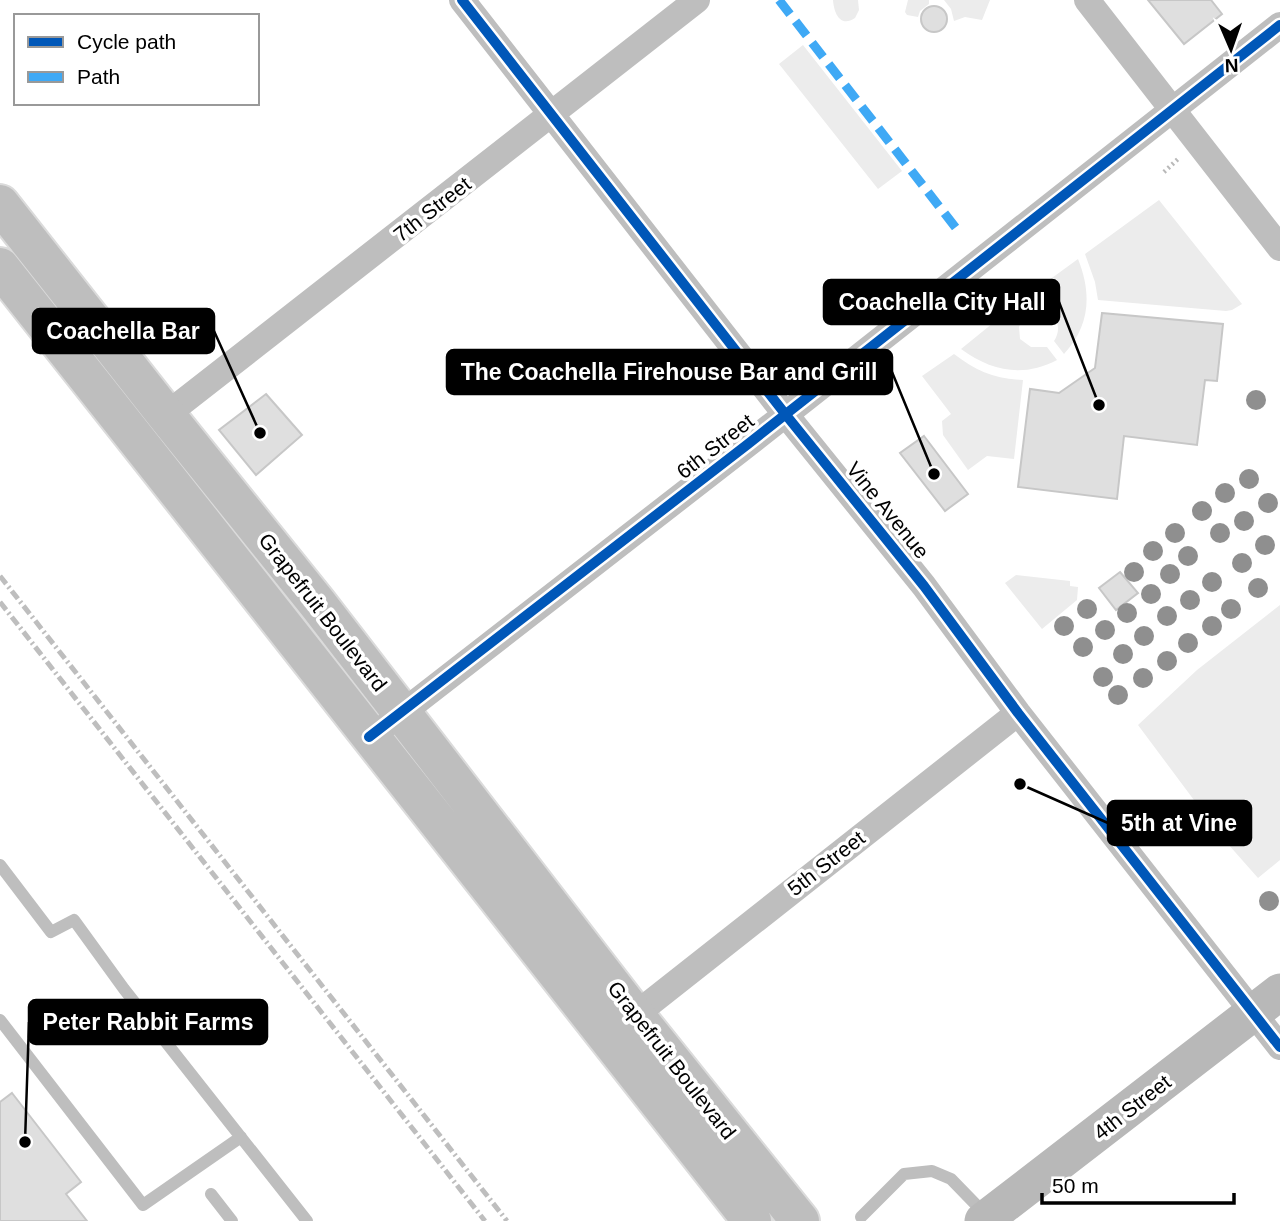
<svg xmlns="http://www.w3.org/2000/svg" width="1280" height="1221" font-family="Helvetica,sans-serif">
<rect width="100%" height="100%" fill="#fff"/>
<path fill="#ececec" d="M833,0h25l1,10 -4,8c-15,10 -21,-5 -22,-18z
M908,0h21v4l-9,7 -2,6 -11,-2 -2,-3z
M944,0h46l-8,20 -17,-3 -11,4 -3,-12z
M803,45l99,126 -24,18 -99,-125z
M1159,200l83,104 -10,6 -6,1 -128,-11 -3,-18 -10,-28z
M1078,259c14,35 12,67 -14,95l-10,-13c6,-9 5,-18 -1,-28l-12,-4 -10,1 -8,-11z
M1014,306l9,11 -4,10 1,12 11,8h16l10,13c-34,18 -66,11 -96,-11z
M954,354c22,17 41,25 69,26l-9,79 -27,-3 -19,14 -25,-35 -1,-14 9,-7 -29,-38z
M1016,575l54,6v5l8,1 -1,13 -35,29 -37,-46z
M1280,605v255l-22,18 -38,-43 -82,-110 59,-55z"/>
<path fill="#dfdfdf" stroke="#c7c7c7" stroke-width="2" d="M1148,0h63l11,14 -38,30z
M921 19a13 13 0 1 1 26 0a13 13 0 1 1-26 0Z
M1102,313l121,11 -6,57 -12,-1 -8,65 -73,-9 -7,63 -99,-12 12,-98 29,4 36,-25z
M266,394l36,41 -46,40 -37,-45z
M924,436l44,58 -23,17 -45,-58z
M1120,572l18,21 -22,17 -17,-22z
M12,1093l69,89 -15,12 21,27h-87v-119z"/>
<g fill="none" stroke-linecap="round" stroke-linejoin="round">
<g stroke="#dbdbdb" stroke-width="42">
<path id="primary" d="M0,204l166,211 151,188 318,412 165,206
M0,267c252,317 501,637 752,954"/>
</g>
<path stroke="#b9b9b9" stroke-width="4.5" stroke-dasharray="2 3.5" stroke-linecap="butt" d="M1164,172l14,-13"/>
<path stroke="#bebebe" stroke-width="12" d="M0,865l51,67 23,-12 50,69 183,232
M0,1020l143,185 98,-68
M211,1194l21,27
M861,1217l43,-43 28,-3 19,8 34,35"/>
<path stroke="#bebebe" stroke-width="26" d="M462,0l324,415 138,171 94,127 262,334
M1087,0l193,248
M166,415l531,-415
M389,723l359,-279 532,-419
M635,1015l383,-302"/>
<path stroke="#b8b8b8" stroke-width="37" d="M983,1221l297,-229"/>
<use href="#primary" stroke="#bebebe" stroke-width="38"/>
<path stroke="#bebebe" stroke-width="5" stroke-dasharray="10 3.5 2 3.5" stroke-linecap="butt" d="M0,576l507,645
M0,602l485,619"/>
<path stroke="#3fa9f5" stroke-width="9" stroke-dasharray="18 9" stroke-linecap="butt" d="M779,0l180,232"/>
<g stroke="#fff" stroke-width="15">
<path id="cycleway" d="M462,0l324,415 138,171 94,127 262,334
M369,737l379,-293 532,-419"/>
</g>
<use href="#cycleway" stroke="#0057b8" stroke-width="10"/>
</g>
<g fill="#8f8f8f">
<circle cx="1256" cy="400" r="10"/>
<circle cx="1249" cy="479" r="10"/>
<circle cx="1225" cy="493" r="10"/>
<circle cx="1268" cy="503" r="10"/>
<circle cx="1202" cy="511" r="10"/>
<circle cx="1244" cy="521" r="10"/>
<circle cx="1175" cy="533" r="10"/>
<circle cx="1220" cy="533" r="10"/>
<circle cx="1265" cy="545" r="10"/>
<circle cx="1153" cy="551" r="10"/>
<circle cx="1188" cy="556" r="10"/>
<circle cx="1242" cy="563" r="10"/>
<circle cx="1134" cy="572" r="10"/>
<circle cx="1170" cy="574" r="10"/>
<circle cx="1212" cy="582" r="10"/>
<circle cx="1258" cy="588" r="10"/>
<circle cx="1151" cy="594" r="10"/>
<circle cx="1190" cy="600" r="10"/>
<circle cx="1087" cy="609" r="10"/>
<circle cx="1231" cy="609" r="10"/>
<circle cx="1127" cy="613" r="10"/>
<circle cx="1167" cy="616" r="10"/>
<circle cx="1064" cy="626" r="10"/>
<circle cx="1212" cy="626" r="10"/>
<circle cx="1105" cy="630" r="10"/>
<circle cx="1144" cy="636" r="10"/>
<circle cx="1188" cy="643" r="10"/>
<circle cx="1083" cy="647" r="10"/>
<circle cx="1123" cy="654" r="10"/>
<circle cx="1167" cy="661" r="10"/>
<circle cx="1103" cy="677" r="10"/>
<circle cx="1143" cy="678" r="10"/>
<circle cx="1118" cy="695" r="10"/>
<circle cx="1269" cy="901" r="10"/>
</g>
<g text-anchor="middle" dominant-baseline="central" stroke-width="7" stroke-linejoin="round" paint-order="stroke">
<g font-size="21" fill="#000" stroke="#fff">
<text transform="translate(432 209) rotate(-38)">7th Street</text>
<text transform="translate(715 446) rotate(-38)">6th Street</text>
<text transform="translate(888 510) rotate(51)">Vine Avenue</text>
<text transform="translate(323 612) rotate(52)">Grapefruit Boulevard</text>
<text transform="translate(826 863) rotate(-38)">5th Street</text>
<text transform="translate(672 1060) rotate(52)">Grapefruit Boulevard</text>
<text transform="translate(1132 1107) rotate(-38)">4th Street</text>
</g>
</g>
<path fill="none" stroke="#000" stroke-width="2.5" d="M1099 405L1059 302M260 433L214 331M934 474L892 372M1020 784L1108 823M25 1142L29 1022"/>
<g fill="#000" stroke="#fff" stroke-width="2.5">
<circle cx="1099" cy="405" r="7"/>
<circle cx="260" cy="433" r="7"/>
<circle cx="934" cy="474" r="7"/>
<circle cx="1020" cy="784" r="7"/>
<circle cx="25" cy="1142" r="7"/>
</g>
<g fill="#000" stroke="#000" stroke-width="2.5">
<rect x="824" y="280" width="235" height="44" rx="7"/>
<rect x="33" y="309" width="181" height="44" rx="7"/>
<rect x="447" y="350" width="445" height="44" rx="7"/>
<rect x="1108" y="801" width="143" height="44" rx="7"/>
<rect x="29" y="1000" width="238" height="44" rx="7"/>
</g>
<g font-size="23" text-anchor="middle" font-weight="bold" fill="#fff">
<text x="942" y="310">Coachella City Hall</text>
<text x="123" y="339">Coachella Bar</text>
<text x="669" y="380">The Coachella Firehouse Bar and Grill</text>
<text x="1179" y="831">5th at Vine</text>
<text x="148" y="1030">Peter Rabbit Farms</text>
</g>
<rect x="14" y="14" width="245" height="91" fill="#ffffff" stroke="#999999" stroke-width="2"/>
<rect x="28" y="37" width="35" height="10" fill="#0057b8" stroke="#999999" stroke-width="2"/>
<text x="77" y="49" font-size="21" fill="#000000">Cycle path</text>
<rect x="28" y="72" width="35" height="10" fill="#3fa9f5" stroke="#999999" stroke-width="2"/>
<text x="77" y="84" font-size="21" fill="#000000">Path</text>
<g transform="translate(1231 49) rotate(178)" stroke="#ffffff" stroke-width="5" paint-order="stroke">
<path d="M0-5L12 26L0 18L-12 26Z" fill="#000000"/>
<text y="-10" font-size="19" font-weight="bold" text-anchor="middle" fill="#000000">N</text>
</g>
<path d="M1042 1193v10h192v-10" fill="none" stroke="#000000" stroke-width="3.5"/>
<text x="1052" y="1193" font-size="21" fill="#000000" stroke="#ffffff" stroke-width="5" paint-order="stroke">50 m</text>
</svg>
